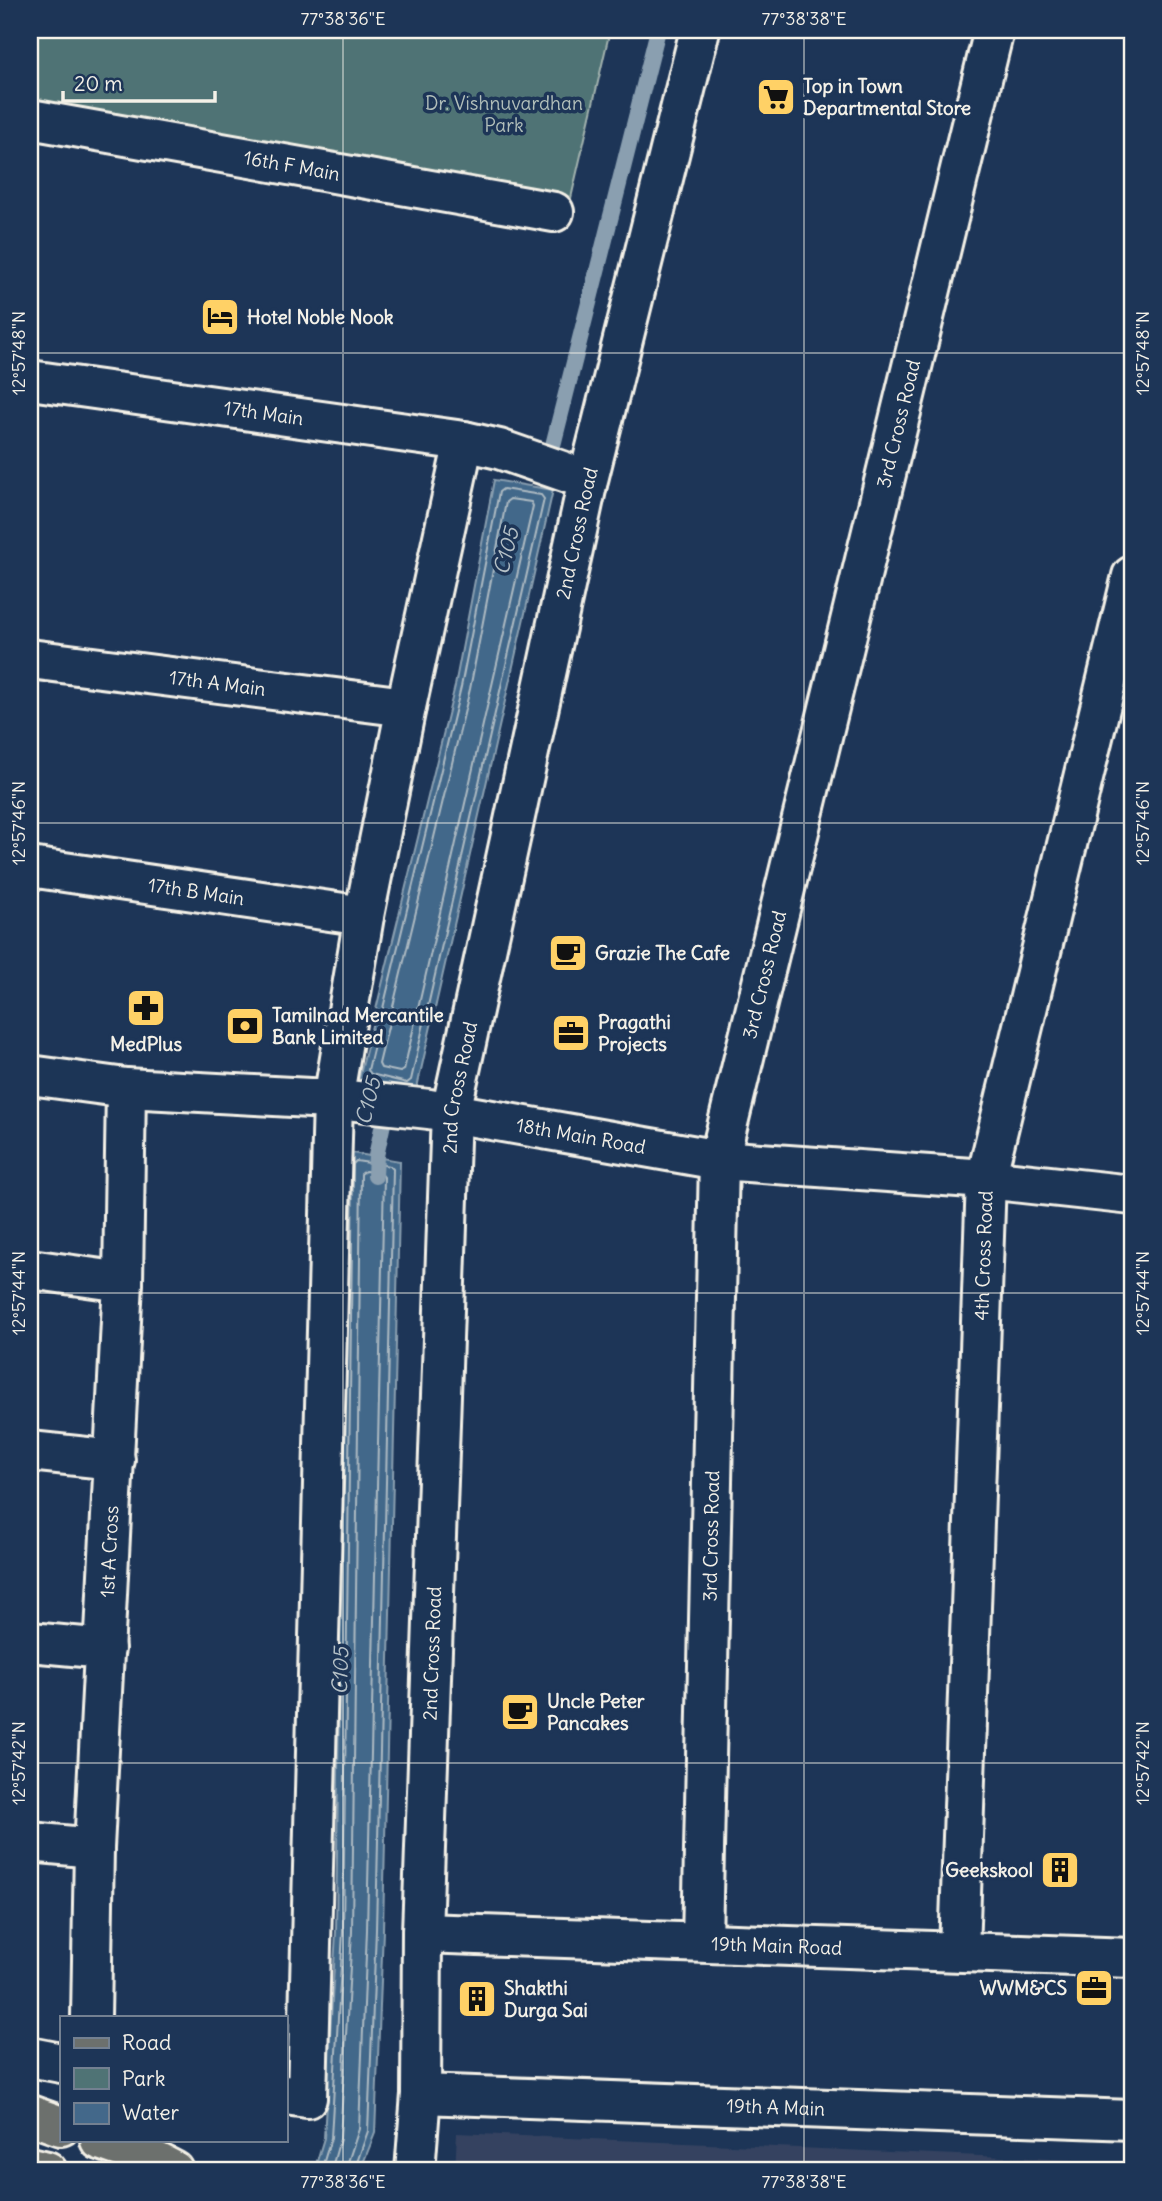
<svg xmlns="http://www.w3.org/2000/svg" width="1162" height="2201" font-family="Delius,sans-serif">
<rect width="100%" height="100%" fill="#1d3557"/>
<filter id="ink" filterUnits="userSpaceOnUse"><feTurbulence type="fractalNoise" baseFrequency=".0143" numOctaves="2"/><feDisplacementMap in="SourceGraphic" scale="14" xChannelSelector="R" yChannelSelector="G"/><feConvolveMatrix kernelMatrix="1 2 1 2 8 2 1 2 1" color-interpolation-filters="sRGB"/></filter>
<g filter="url(#ink)">
<path fill="#344361" d="M457,2133l617,27v11h-619z"/>
<path fill="#4f7375" stroke="#a2b2ae" stroke-width="2" d="M30,30h580l-42,181 -538,-106z"/>
<path fill="#43688a" stroke="#8a9fb0" stroke-width="2" d="M494,480l59,10 -137,602 -57,-13 96,-393z
M346,1152l54,9 -17,769 -8,203 -15,38h-46l10,-33 12,-206z"/>
<g fill="none" stroke-linecap="round" stroke-linejoin="round">
<path stroke="#adbac2" stroke-width="2" d="M503,489l38,6 3,4 -133,581 -4,3 -36,-9 -3,-4 93,-383 38,-195z
M510,499l21,3 2,4 -129,564 -4,2 -19,-4 -2,-4 91,-375 36,-187z
M321,2171l10,-33 12,-206 10,-768 3,-3 34,5 3,3 -17,761 -8,201 -14,40
M331,2171l9,-32 12,-207 9,-758 4,-3 16,2 3,4 -17,753 -8,199 -14,42"/>
<path stroke="#8a9fb0" stroke-width="16" d="M548,465l110,-435
M375,1176l1,-20 11,-51"/>
<g stroke="#f4f1e8" stroke-width="44">
<g id="street">
<path id="s1" d="M30,119l524,93"/>
<path id="s2" d="M30,380l434,61 35,8 89,31"/>
<path id="s3" d="M30,659l376,48"/>
<path id="s4" d="M30,867l334,49"/>
<path id="s5" d="M30,1075l96,13 221,12 82,9 290,51 267,19 146,16"/>
<path d="M30,1269l93,13"/>
<path d="M30,1451l85,9"/>
<path d="M30,1642l75,7"/>
<path d="M30,1842l64,6"/>
<path id="s6" d="M422,1933l710,25"/>
<path id="s7" d="M702,1942l17,-782 275,-1130"/>
<path id="s8" d="M959,1951l27,-772 146,-603"/>
<path id="s9" d="M91,2017l3,-169 29,-566 3,-194"/>
<path d="M30,2057l31,6"/>
<path id="s10" d="M421,2094l711,26"/>
<path d="M285,2095l22,3 26,-998 31,-184 42,-209 58,-266"/>
<path id="s11" d="M415,2171l6,-77 1,-161 29,-821 137,-632 112,-450"/>
</g>
</g>
<g stroke="#f4f1e8" stroke-width="44">
<path id="primary" d="M30,2115l31,11
M100,2140l43,15 31,16
M30,2167l17,4"/>
</g>
<use href="#street" stroke="#1d3557" stroke-width="38"/>
<use href="#primary" stroke="#6c706d" stroke-width="38"/>
</g>
</g>
<path fill="none" stroke="#f4f1e8" stroke-width="2" stroke-opacity="0.45" d="M343,30v2141M804,30v2141M30,353h1102M30,823h1102M30,1293h1102M30,1763h1102"/>
<defs>
<g id="supermarket-square" transform="scale(2.0125)"><rect x="-9" y="-9" width="18" height="18" rx="4" fill="#ffd166" stroke="#1d3557"/><path d="M-6-5.5h2.5l.6 2H6L4.5 2H-2.5L-4.4-4H-6ZM-1.5 3.2a1.3 1.3 0 1 0 .1 0ZM3 3.2a1.3 1.3 0 1 0 .1 0Z" fill="#111"/></g>
<g id="hotel-square" transform="scale(2.0125)"><rect x="-9" y="-9" width="18" height="18" rx="4" fill="#ffd166" stroke="#1d3557"/><path d="M-6-4.5h1.5V1H6V5H4.5V3h-9V5H-6ZM-4 0a1.8 1.8 0 1 1 3.6 0ZM.5 0V-2.5h3Q6-2.5 6 0Z" fill="#111"/></g>
<g id="cafe-square" transform="scale(2.0125)"><rect x="-9" y="-9" width="18" height="18" rx="4" fill="#ffd166" stroke="#1d3557"/><path d="M-5.5-4.5H6V0H3Q3 3.5 0 3.5H-2.5Q-5.5 3.5-5.5 0ZM3-3.2v2h1.7v-2ZM-6 4.5H4V6H-6Z" fill="#111"/></g>
<g id="pharmacy-square" transform="scale(2.0125)"><rect x="-9" y="-9" width="18" height="18" rx="4" fill="#ffd166" stroke="#1d3557"/><path d="M-2-6h4v4h4v4h-4v4h-4v-4h-4v-4h4Z" fill="#111"/></g>
<g id="bank-square" transform="scale(2.0125)"><rect x="-9" y="-9" width="18" height="18" rx="4" fill="#ffd166" stroke="#1d3557"/><path d="M-6-4H6V4H-6ZM0-2.3a2.3 2.3 0 1 0 0 4.6a2.3 2.3 0 1 0 0-4.6Z" fill="#111"/></g>
<g id="office-square" transform="scale(2.0125)"><rect x="-9" y="-9" width="18" height="18" rx="4" fill="#ffd166" stroke="#1d3557"/><path d="M-6-3h4V-5.5h4V-3h4V5H-6ZM-1-4.5V-3h2v-1.5ZM-6 0V1H6V0Z" fill="#111"/></g>
<g id="building-square" transform="scale(2.0125)"><rect x="-9" y="-9" width="18" height="18" rx="4" fill="#ffd166" stroke="#1d3557"/><path d="M-4-6H4V6H1V3H-1V6H-4ZM-2.5-4.3h1.7v1.8h-1.7ZM.8-4.3h1.7v1.8H.8ZM-2.5-1h1.7V.8h-1.7ZM.8-1h1.7V.8H.8Z" fill="#111"/></g>
</defs>
<g fill-rule="evenodd">
<use href="#supermarket-square" x="776" y="97"/>
<use href="#hotel-square" x="220" y="317"/>
<use href="#cafe-square" x="568" y="953"/>
<use href="#pharmacy-square" x="146" y="1008"/>
<use href="#bank-square" x="245" y="1026"/>
<use href="#office-square" x="571" y="1033"/>
<use href="#cafe-square" x="520" y="1712"/>
<use href="#building-square" x="1060" y="1870"/>
<use href="#office-square" x="1094" y="1988"/>
<use href="#building-square" x="477" y="1999"/>
</g>
<g text-anchor="middle" dominant-baseline="central" stroke-width="7" stroke-linejoin="round" paint-order="stroke">
<g font-size="19" font-weight="bold" fill="#f4f1e8" stroke="#1d3557" text-anchor="start">
<text x="803" y="86">Top in Town<tspan x="803" dy="22">Departmental Store</tspan></text>
<text x="247" y="317">Hotel Noble Nook</text>
<text x="595" y="953">Grazie The Cafe</text>
<text x="272" y="1015">Tamilnad Mercantile<tspan x="272" dy="22">Bank Limited</tspan></text>
<text x="598" y="1022">Pragathi<tspan x="598" dy="22">Projects</tspan></text>
<text x="146" y="1044" text-anchor="middle">MedPlus</text>
<text x="547" y="1701">Uncle Peter<tspan x="547" dy="22">Pancakes</tspan></text>
<text x="1033" y="1870" text-anchor="end">Geekskool</text>
<text x="504" y="1988">Shakthi<tspan x="504" dy="22">Durga Sai</tspan></text>
<text x="1067" y="1988" text-anchor="end">WWM&amp;CS</text>
</g>
<g font-size="19" fill="#b2bfba" stroke="#1d3557">
<text x="504" y="103">Dr. Vishnuvardhan<tspan x="504" dy="22">Park</tspan></text>
</g>
<g font-size="19" fill="#f4f1e8" stroke="#1d3557">
<text stroke="none"><textPath href="#s1" startOffset="266">16th F Main</textPath></text>
<text stroke="none"><textPath href="#s2" startOffset="236">17th Main</textPath></text>
<text stroke="none"><textPath href="#s7" startOffset="1540">3rd Cross Road</textPath></text>
<text stroke="none"><textPath href="#s11" startOffset="1652">2nd Cross Road</textPath></text>
<text stroke="none"><textPath href="#s3" startOffset="189">17th A Main</textPath></text>
<text stroke="none"><textPath href="#s4" startOffset="168">17th B Main</textPath></text>
<text stroke="none"><textPath href="#s7" startOffset="973">3rd Cross Road</textPath></text>
<text stroke="none"><textPath href="#s11" startOffset="1085">2nd Cross Road</textPath></text>
<text stroke="none"><textPath href="#s5" startOffset="555">18th Main Road</textPath></text>
<text stroke="none"><textPath href="#s8" startOffset="696">4th Cross Road</textPath></text>
<text stroke="none"><textPath href="#s7" startOffset="406">3rd Cross Road</textPath></text>
<text stroke="none"><textPath href="#s9" startOffset="466">1st A Cross</textPath></text>
<text stroke="none"><textPath href="#s11" startOffset="518">2nd Cross Road</textPath></text>
<text stroke="none"><textPath href="#s6" startOffset="355">19th Main Road</textPath></text>
<text stroke="none"><textPath href="#s10" startOffset="355">19th A Main</textPath></text>
</g>
<g font-size="21" font-style="italic" fill="#b6c1c7" stroke="#1d3557">
<text transform="translate(506 551) rotate(-76)">C105</text>
<text transform="translate(368 1101) rotate(-76)">C105</text>
<text transform="translate(340 1671) rotate(-88)">C105</text>
</g>
</g>
<rect width="1162" height="2201" fill="none" stroke="#1d3557" stroke-width="77"/>
<rect x="60" y="2016" width="228" height="126" fill="#1d3557" stroke="#738091" stroke-width="2"/>
<rect x="74" y="2038" width="35" height="10" fill="#6c706d" stroke="#738091" stroke-width="2"/>
<text x="122" y="2050" font-size="21" fill="#f4f1e8">Road</text>
<rect x="74" y="2068" width="35" height="21" fill="#4f7375" stroke="#738091" stroke-width="2"/>
<text x="122" y="2086" font-size="21" fill="#f4f1e8">Park</text>
<rect x="74" y="2103" width="35" height="21" fill="#43688a" stroke="#738091" stroke-width="2"/>
<text x="122" y="2120" font-size="21" fill="#f4f1e8">Water</text>
<path d="M63 91v10h152v-10" fill="none" stroke="#f4f1e8" stroke-width="3.5"/>
<text x="74" y="91" font-size="21" fill="#f4f1e8" stroke="#1d3557" stroke-width="5" paint-order="stroke">20 m</text>
<rect x="38" y="38" width="1086" height="2124" fill="none" stroke="#f4f1e8" stroke-width="2.5"/>
<g font-size="18" text-anchor="middle" fill="#f4f1e8">
<text x="343" y="25">77°38'36"E</text>
<text x="804" y="25">77°38'38"E</text>
<text transform="translate(19 353) rotate(-90)" y="6">12°57'48"N</text>
<text transform="translate(1143 353) rotate(-90)" y="6">12°57'48"N</text>
<text transform="translate(19 823) rotate(-90)" y="6">12°57'46"N</text>
<text transform="translate(1143 823) rotate(-90)" y="6">12°57'46"N</text>
<text transform="translate(19 1293) rotate(-90)" y="6">12°57'44"N</text>
<text transform="translate(1143 1293) rotate(-90)" y="6">12°57'44"N</text>
<text transform="translate(19 1763) rotate(-90)" y="6">12°57'42"N</text>
<text transform="translate(1143 1763) rotate(-90)" y="6">12°57'42"N</text>
<text x="343" y="2188">77°38'36"E</text>
<text x="804" y="2188">77°38'38"E</text>
</g>
</svg>
